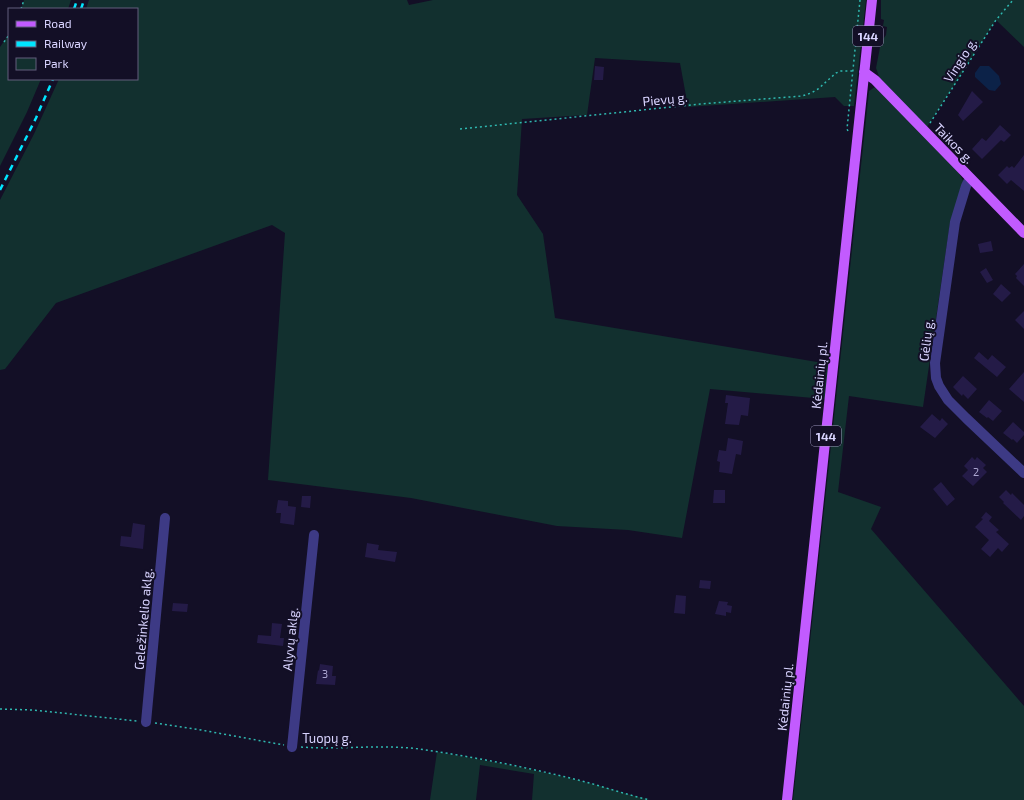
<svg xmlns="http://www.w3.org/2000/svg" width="1024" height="800" font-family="'Exo 2',sans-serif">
<rect width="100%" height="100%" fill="#130f26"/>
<path fill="#12302f" d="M24,0h47l-3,9h-47z
M89,0h318l2,5 24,-5h433l-12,106h-10l-9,-9 -147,10 -8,-44 -85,-5 -8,57 -65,4 -5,76 26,39 12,84 274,46 -4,35 -115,-10 -28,149 -54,-8 -71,-4 -146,-28 -143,-18 17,-247 -13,-8 -216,78 -51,66 -5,1v-170l34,-66 25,-55h78v-70h-51z
M881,0h143v47l-28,-27 -69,107 -46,-45 -5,-14 5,-26 5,-7 1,-8 -4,-1 1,-6 -3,-1z
M9,34v45h32l-14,33 -27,54v-119z
M875,87l82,83 7,12 -14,41 -27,184 -74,-11 -11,96 43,15 -10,22 153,177v94h-231l76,-709z
M437,752c50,8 99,18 148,30 22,5 43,13 65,18h-118l2,-26 -54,-9 -4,35h-46z"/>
<path fill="#0c2248" d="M980,66h9l10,10 2,8 -6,7 -6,-1 -14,-13v-4z"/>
<path fill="#241b47" d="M595,66l9,1 -1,13h-9z
M972,91l11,11 -20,19 -5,-6z
M1000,125l11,10 -7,7 -3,-2 -19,19 -10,-10 10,-11 4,3z
M1024,155v36l-13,-11 -4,4 -9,-9 9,-9 2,2 3,-2 2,2z
M991,241l2,10 -13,2 -2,-9z
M1024,264v22l-8,-8 1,-2 -2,-2z
M986,268l7,12 -6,3 -7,-11z
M1001,284l10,9 -9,9 -9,-8z
M1024,311v18l-9,-9z
M979,352l9,8 4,-5 14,12 -9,10 -23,-19z
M1024,372v30l-15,-13z
M963,376l14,13 -9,10 -5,-5 -1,2 -9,-9z
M726,395l24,3 -2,18 -7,-1 -2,10 -14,-1 3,-21h-3z
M989,400l13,11 -9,10 -5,-4 -1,1 -8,-6z
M932,414l8,7 2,-3 6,6 -13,14 -15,-11z
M1013,422l11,10v3l-7,8 -4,-4 -1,1 -9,-7z
M728,438l15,3 -2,14 -5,-1 -4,20 -13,-2 1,-10 -3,-1 2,-11 7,1z
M972,457l3,3 2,-3 9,8 -3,3 4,4 -14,14 -11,-10 6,-6 -4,-4z
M941,482l14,17 -8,7 -14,-17z
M714,490h11v13h-12z
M1006,490l5,5 1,-2 12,12v11l-3,4 -18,-17 1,-1 -5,-5z
M302,496h9l-1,12 -9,-1z
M278,500l10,1v5l8,1 -2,18 -14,-2 1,-10h-5z
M986,512l6,5 -3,4 10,9 -3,2 13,12 -7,8 -4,-4 -8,9 -9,-8 8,-9 -14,-13 8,-8 -2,-1z
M133,523l12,2 -2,24 -23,-3 1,-10 10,1z
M367,543l12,2 -1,5 19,2 -2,10 -30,-5z
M700,580l11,1 -1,8 -11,-1z
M676,595l10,1 -1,18 -11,-1z
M719,601l9,1 -1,3 5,1 -1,7 -5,-1v4l-11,-2z
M173,603l15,1 -1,8 -15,-1z
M272,623l10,1 -2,14h4l-1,8 -26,-3 1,-8 13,1z
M320,664l13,2 -1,10h4l-1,9 -19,-1 2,-14 1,1z"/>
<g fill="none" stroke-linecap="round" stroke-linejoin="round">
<path stroke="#2fb8b0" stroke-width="1.5" stroke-dasharray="2 3" stroke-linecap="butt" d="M21,9l3,-9
M4,42l5,-7
M930,123l66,-103 17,-20
M460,129l240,-25 102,-8 9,-3 7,-4 18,-16 5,-2h13
M848,131l-1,-2 13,-129
M0,709l33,1 104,11
M155,723l46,7 83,15
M301,747c40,3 79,-3 118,2 56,8 112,19 167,33 21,6 42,13 64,18"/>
<path stroke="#3d3a85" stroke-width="10" d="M970,178l-4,8 -11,36 -20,141 1,15 3,8 9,14 18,18 58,55
M146,722l19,-204
M292,747l22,-212"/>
<path stroke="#c25bff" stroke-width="10" d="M864,72l11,8 149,153
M787,800l85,-800"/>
<path stroke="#00e5ff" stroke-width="2.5" stroke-dasharray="6 5" stroke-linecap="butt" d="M74,9l3,-9
M81,9l3,-9
M0,190l36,-72 17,-39"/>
</g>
<g text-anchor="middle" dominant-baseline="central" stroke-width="4" stroke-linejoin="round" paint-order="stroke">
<g font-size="11" fill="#aca6d1">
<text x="976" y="471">2</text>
<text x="325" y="673">3</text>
</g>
<g fill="#130f26" stroke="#9e99be" stroke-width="1">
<rect x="853" y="26" width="30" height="20" rx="3"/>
<rect x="811" y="426" width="30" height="20" rx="3"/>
</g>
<g font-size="12" font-weight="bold" fill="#d9d4ff">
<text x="868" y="36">144</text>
<text x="826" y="436">144</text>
</g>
<g font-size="13" fill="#d9d4ff" stroke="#130f26">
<text transform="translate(960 60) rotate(-57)">Vingio g.</text>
<text transform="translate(665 99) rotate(-6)">Pievų g.</text>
<text transform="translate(954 143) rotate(46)">Taikos g.</text>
<text transform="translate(926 340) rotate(-83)">Gėlių g.</text>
<text transform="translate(819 375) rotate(-84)">Kėdainių pl.</text>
<text transform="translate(143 619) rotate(-85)">Geležinkelio aklg.</text>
<text transform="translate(290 639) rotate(-84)">Alyvų aklg.</text>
<text transform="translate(785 697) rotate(-84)">Kėdainių pl.</text>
<text x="327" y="738">Tuopų g.</text>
</g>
</g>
<rect x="8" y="8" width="130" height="72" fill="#130f26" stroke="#625e7d"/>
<rect x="16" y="21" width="20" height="6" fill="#c25bff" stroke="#625e7d"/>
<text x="44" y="28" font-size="12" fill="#d9d4ff">Road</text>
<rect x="16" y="41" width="20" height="6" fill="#00e5ff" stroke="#625e7d"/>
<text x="44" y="48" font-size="12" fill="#d9d4ff">Railway</text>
<rect x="16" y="58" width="20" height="12" fill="#12302f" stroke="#625e7d"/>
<text x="44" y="68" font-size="12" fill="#d9d4ff">Park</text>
</svg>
